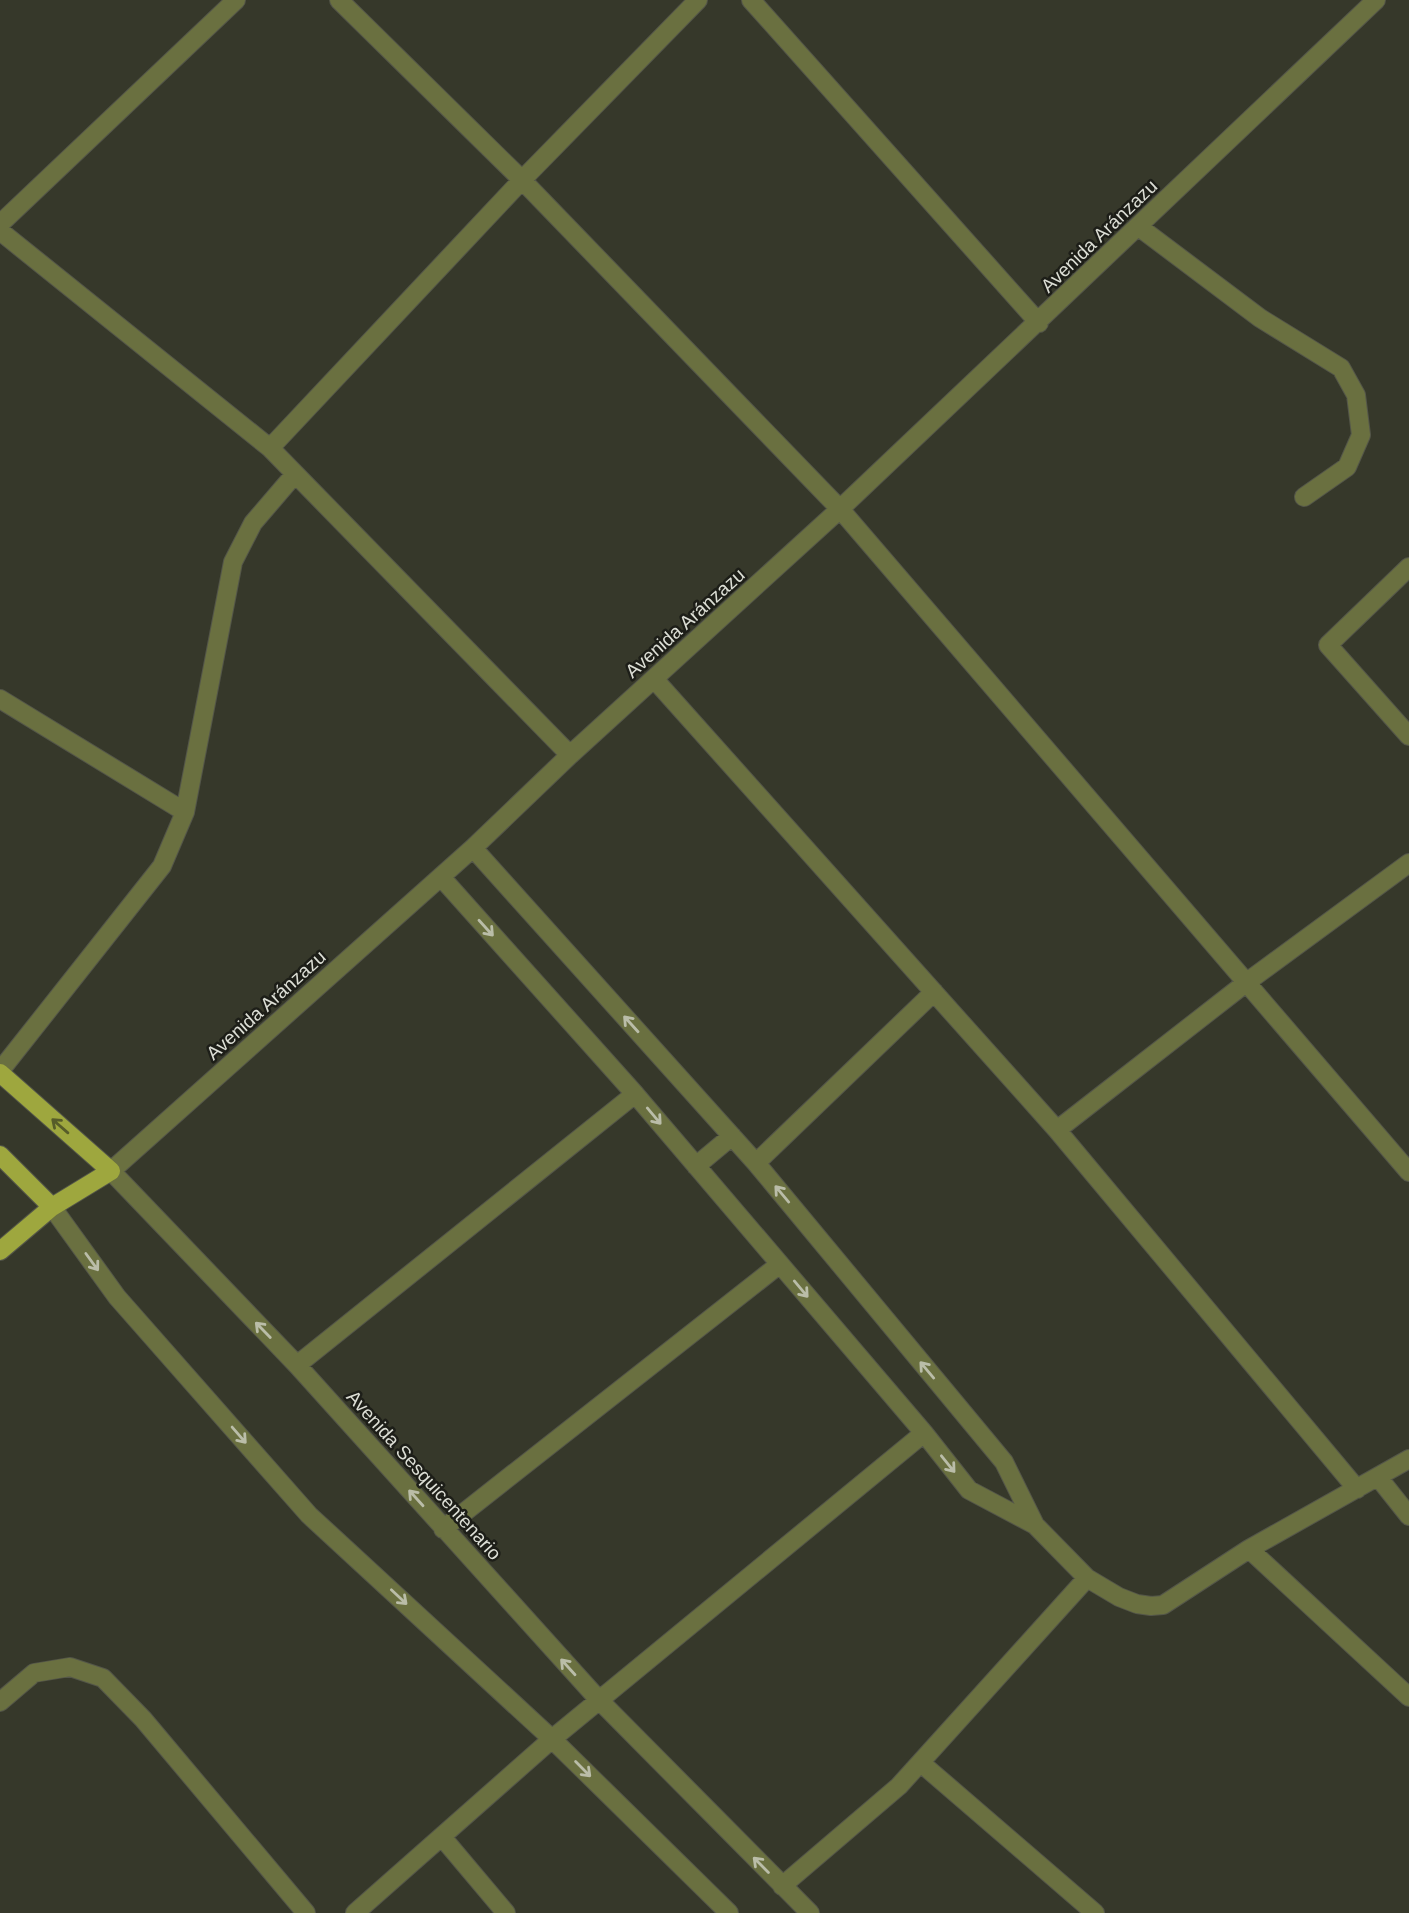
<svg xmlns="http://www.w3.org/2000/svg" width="1409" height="1913" font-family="Arial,sans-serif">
<rect width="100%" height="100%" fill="#36382a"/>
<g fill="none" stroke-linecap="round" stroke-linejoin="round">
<g stroke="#545649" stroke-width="20">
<path id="minor" d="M339,0l183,180 318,329 569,663
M751,0l288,323
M0,224l236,-224
M1139,227l121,91 81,50 15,27 5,40 -14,32 -43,30
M0,231l270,217 300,307
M270,448l252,-268 176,-180
M1409,567l-81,78 81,91
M655,680l402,450 300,359
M0,699l185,113
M473,848l283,315 248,299 31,63
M441,877l194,217 289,339 45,57 66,35 52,53 32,19 18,7 14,2 12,-1 86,-56 160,-90
M0,1071l162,-205 23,-54 48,-250 20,-39 42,-49
M1057,1130l190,-148 162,-119
M756,1163l178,-171
M696,1166l36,-30
M52,1207l65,90 192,218 243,224 177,174
M297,1365l338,-271
M1378,1477l31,39
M443,1529l337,-265
M1249,1549l160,148
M0,1702l34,-29 36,-6 33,11 40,41 163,194
M921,1763l174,150
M442,1837l64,76
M782,1886l117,-100 188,-208
M355,1913l197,-174 372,-306
M810,1913l-211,-213 -302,-335 -186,-194 362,-323 97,-93 270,-246 536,-509"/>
</g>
<g stroke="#545649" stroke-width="20">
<path id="major" d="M0,1073l111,98 -59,36 -52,44
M0,1155l52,52"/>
</g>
<use href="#minor" stroke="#6a7040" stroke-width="18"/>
<use href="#major" stroke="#9ea73e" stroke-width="18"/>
</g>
<defs><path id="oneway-shaft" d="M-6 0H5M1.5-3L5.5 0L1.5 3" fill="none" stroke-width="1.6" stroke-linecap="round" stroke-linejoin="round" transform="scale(1.75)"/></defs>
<g stroke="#babda8">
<use href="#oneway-shaft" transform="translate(486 928) rotate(48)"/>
<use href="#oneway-shaft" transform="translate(631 1024) rotate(-132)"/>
<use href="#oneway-shaft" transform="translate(654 1116) rotate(50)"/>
<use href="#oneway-shaft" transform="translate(782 1194) rotate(-130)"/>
<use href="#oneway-shaft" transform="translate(92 1262) rotate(54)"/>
<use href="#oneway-shaft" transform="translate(801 1289) rotate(50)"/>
<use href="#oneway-shaft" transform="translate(263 1330) rotate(-134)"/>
<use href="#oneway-shaft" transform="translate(927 1370) rotate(-130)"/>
<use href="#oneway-shaft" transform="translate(239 1435) rotate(49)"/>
<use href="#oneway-shaft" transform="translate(948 1464) rotate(51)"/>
<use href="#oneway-shaft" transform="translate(416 1498) rotate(-132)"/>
<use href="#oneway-shaft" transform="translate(399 1597) rotate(43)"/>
<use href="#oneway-shaft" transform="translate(568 1667) rotate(-132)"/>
<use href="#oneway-shaft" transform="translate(583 1769) rotate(45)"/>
<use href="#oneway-shaft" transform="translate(761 1865) rotate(-135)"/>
</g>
<use stroke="#575c29" href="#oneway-shaft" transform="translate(60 1126) rotate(-139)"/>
<g text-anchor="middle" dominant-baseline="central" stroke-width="5" stroke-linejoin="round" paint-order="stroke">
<g font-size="19" fill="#dcded5" stroke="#1d1e18">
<text transform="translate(1099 236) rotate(-44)">Avenida Aránzazu</text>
<text transform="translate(685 623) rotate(-42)">Avenida Aránzazu</text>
<text transform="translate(266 1005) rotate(-42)">Avenida Aránzazu</text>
<text transform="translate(424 1475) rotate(48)">Avenida Sesquicentenario</text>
</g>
</g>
</svg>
